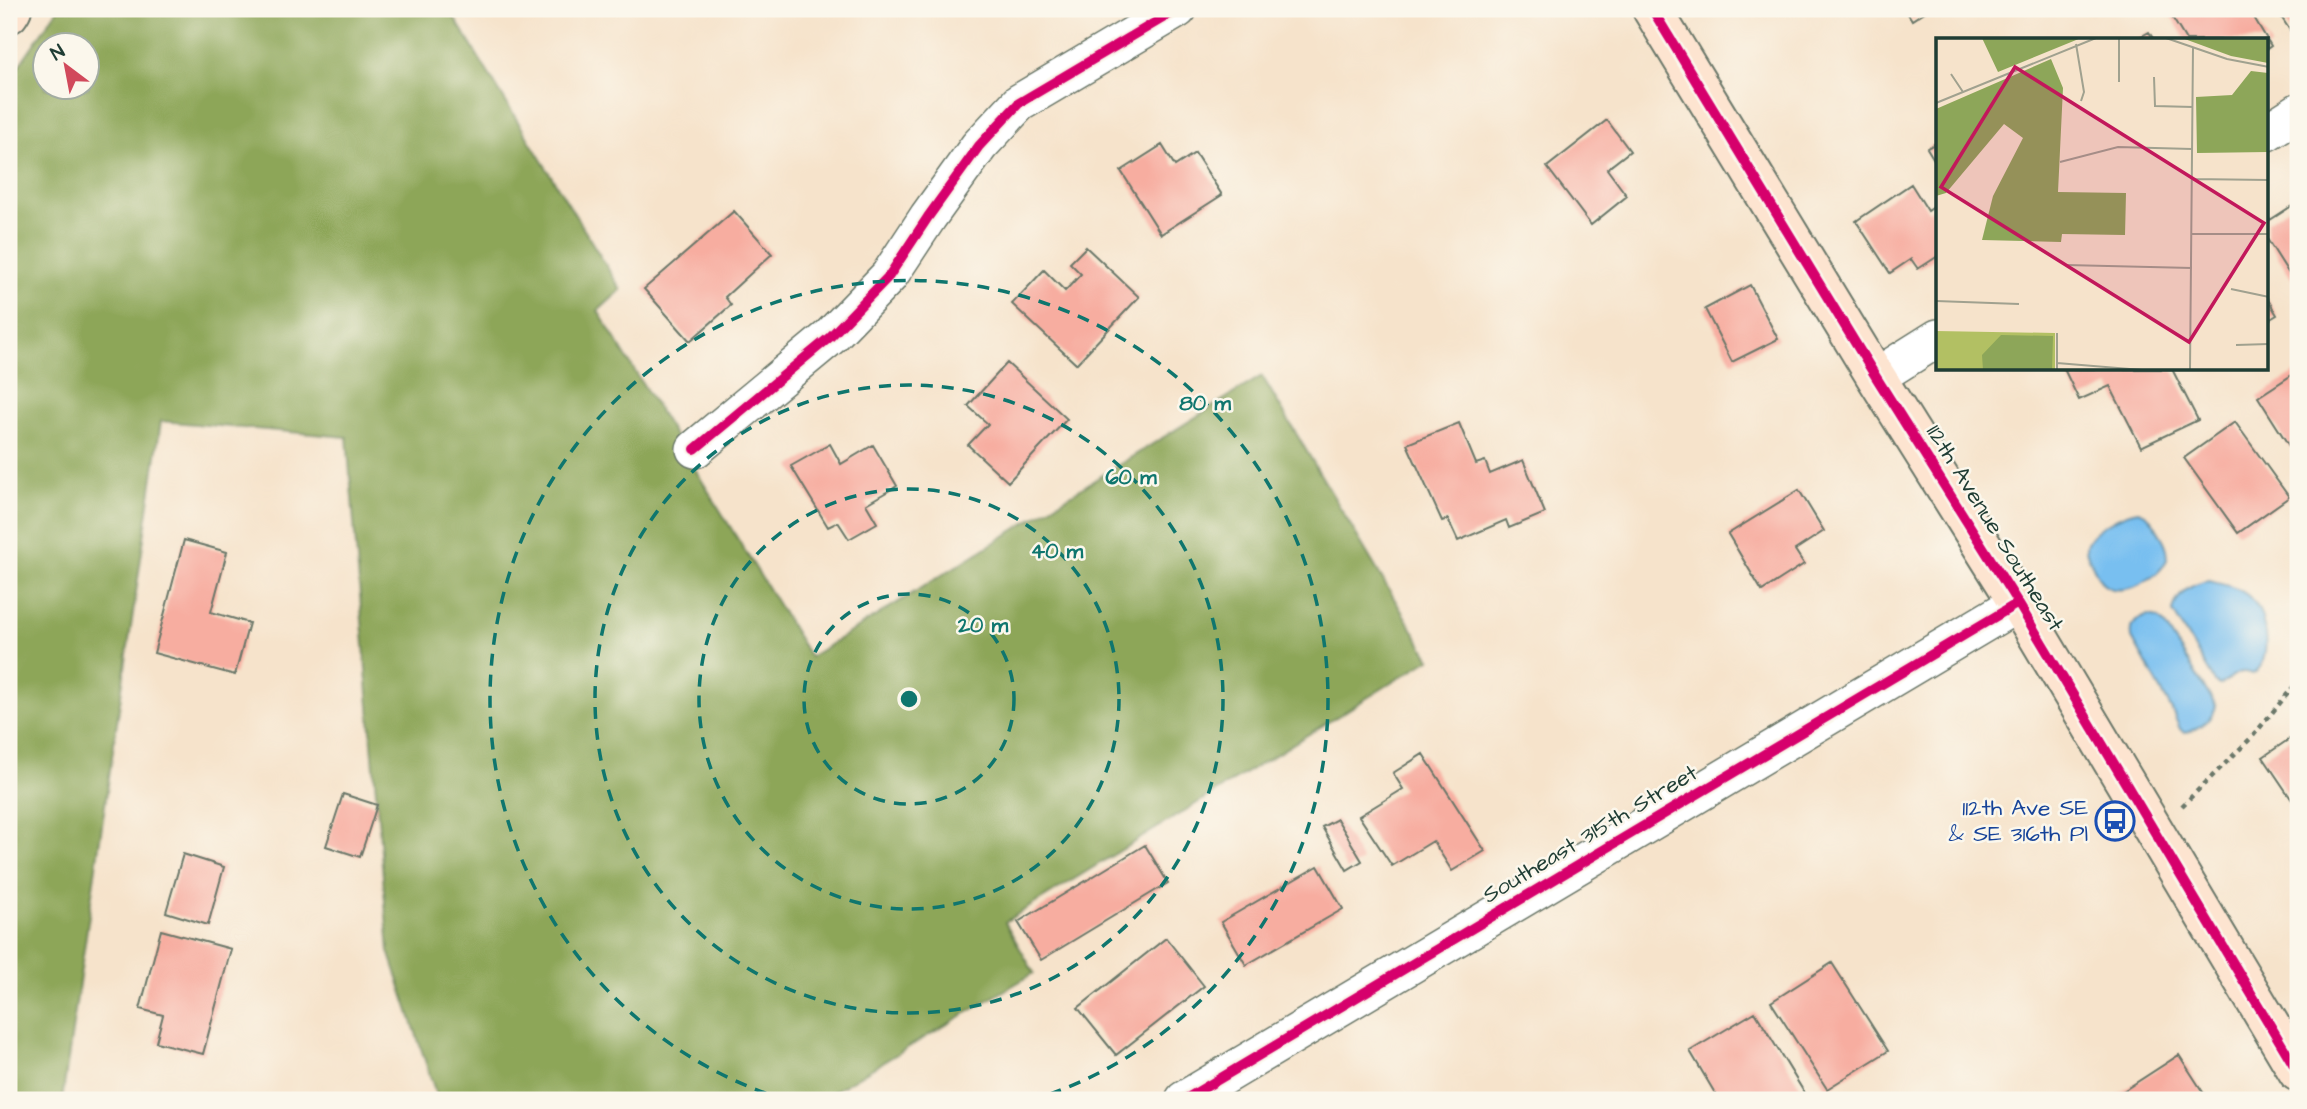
<svg xmlns="http://www.w3.org/2000/svg" width="2307" height="1109" font-family="'Architects Daughter',sans-serif">
<rect width="100%" height="100%" fill="#fbf7ec"/>
<filter id="ink" filterUnits="userSpaceOnUse"><feTurbulence type="fractalNoise" baseFrequency=".0143" numOctaves="2"/><feDisplacementMap in="SourceGraphic" scale="14" xChannelSelector="R" yChannelSelector="G"/><feConvolveMatrix kernelMatrix="1 2 1 2 8 2 1 2 1" color-interpolation-filters="sRGB"/></filter>
<filter id="wash" filterUnits="userSpaceOnUse"><feTurbulence type="fractalNoise" baseFrequency=".00686" numOctaves="4" result="noise"/><feDisplacementMap in="SourceGraphic" scale="28" xChannelSelector="R" yChannelSelector="G"/><feGaussianBlur stdDeviation="1.57" result="paint"/><feColorMatrix in="noise" values="0 0 0 0 0 0 0 0 0 0 0 0 0 0 0 0 0 1.4 0 .05"/><feComposite in="paint" operator="in"/></filter>
<g filter="url(#wash)">
<rect width="100%" height="100%" fill="#f6e3cb"/>
<path fill="#8da659" stroke="#567246" stroke-width="2" fill-rule="evenodd" d="M58,9h391l172,281 -23,21 212,346 452,-281 168,283 -425,263 29,51 -215,127h-381l-49,-149 -42,-514 -186,-16 -99,679h-53v-1020zM46,46h42v42h-42z"/>
<path fill="#78bff0" stroke="#4c7e92" stroke-width="2" d="M2138,511c11,3 14,9 19,18 5,8 13,20 10,30 -6,19 -46,40 -63,26 -5,-5 -8,-12 -11,-19 -3,-6 -8,-13 -7,-20 3,-16 38,-33 52,-35z
M2209,581c16,4 35,7 45,21 13,16 18,60 -1,72 -15,-6 -21,3 -33,11l-5,-3 -42,-70c4,-20 18,-28 36,-31z
M2148,616l10,2 6,6 52,82c-3,13 -19,25 -32,27l-4,-4 -9,-21 -39,-70c-2,-13 4,-20 16,-22z"/>
<g id="blocks">
<path fill="#f7ada0" d="M1905,9h24l-17,11z
M2167,9h82l22,37 -4,3v-9h-81z
M2276,9h22v23l-5,3z
M2149,32l5,8h-19z
M1607,120l23,31 -23,18 20,27 -36,29 -44,-58z
M1938,142v24l-11,-18z
M1162,145l13,21 20,-13 27,42 -61,39 -40,-63z
M1911,184l17,27 10,-7v52l-20,13 -7,-10 -21,14 -34,-52z
M2298,202v86l-31,-49v-17z
M734,211l38,43 -47,43 6,8 -41,36 -46,-52z
M1086,247l53,50 -63,67 -64,-60 32,-34 21,21 16,-17 -11,-11z
M1750,285l28,54 -46,23 -27,-53z
M2267,298l10,17 -10,6z
M1007,363l60,56 -59,63 -40,-37 20,-21 -20,-18z
M2064,369h108l26,51 -57,27 -31,-61 -31,14z
M2298,371v89l-40,-63z
M2235,422l54,75 -51,36 -54,-75z
M1459,423l17,41 9,-3 5,13 33,-14 22,53 -36,15 -3,-8 -48,21 -10,-22 -6,2 -35,-77z
M830,444l11,20 32,-19 24,41 -31,18 11,19 -28,16 -11,-17 -10,5 -37,-61z
M1799,490l25,41 -29,19 9,14 -42,27 -34,-57z
M184,540l43,12 -16,60 38,11 -14,52 -81,-22z
M2298,733v76l-35,-52z
M1423,754l62,97 -33,20 -19,-30 -41,25 -33,-50 44,-27 -10,-16z
M343,794l34,11 -17,52 -34,-11z
M1337,819l25,42 -15,9 -25,-43z
M1145,845l23,38 -127,77 -23,-38z
M183,854l41,13 -16,58 -42,-13z
M1318,866l25,43 -97,56 -25,-43z
M161,930l70,19 -28,105 -47,-12 7,-27 -23,-6z
M1166,938l38,48 -88,69 -38,-47z
M1832,963l56,88 -61,38 -56,-87z
M1755,1012l52,85 -5,3h-83l-29,-49z
M2179,1055l29,45h-92l-2,-3z"/>
</g>
</g>
<g filter="url(#ink)">
<use href="#blocks" fill-opacity="0" stroke="#6a7769" stroke-width="2"/>
<g fill="none" stroke-linecap="round" stroke-linejoin="round">
<g stroke="#6a7769" stroke-width="40">
<path id="street" d="M2267,132l31,-20
M1876,377l62,-39
M695,449l135,-112 59,-61 39,-59 51,-71 40,-43 159,-94
M1184,1100l834,-497"/>
</g>
<g stroke="#6a7769" stroke-width="42">
<path id="secondary" d="M1652,9l224,368 142,226 280,469
M9,14l3,-5"/>
</g>
<path stroke="#6a7769" stroke-width="4.5" stroke-dasharray="5 5" stroke-linecap="butt" d="M2182,806l71,-70 45,-55"/>
<use href="#street" stroke="#fff" stroke-width="37"/>
<use href="#secondary" stroke="#fde4d0" stroke-width="38"/>
<g stroke="#fbf7ec" stroke-width="15">
<path id="cycleway" d="M1652,9l224,368 142,226 280,469
M695,449l135,-112 59,-61 39,-59 51,-71 40,-43 159,-94
M1184,1100l834,-497"/>
</g>
<use href="#cycleway" stroke="#d6006c" stroke-width="10"/>
</g>
</g>
<g fill="none" stroke="#0f766e" stroke-width="3.5" stroke-dasharray="12 9">
<circle cx="909" cy="699" r="105"/>
<circle cx="909" cy="699" r="210"/>
<circle cx="909" cy="699" r="314"/>
<path d="M786 1100A419 419 0 1 1 1032 1100"/>
</g>
<defs>
<g id="bus-ring" transform="scale(2.0125)"><circle r="9.5" fill="#fbf7ec" stroke="#1a4fb4" stroke-width="1.5"/><path d="M-5-6H5V4H4V6H2V4H-2V6H-4V4H-5ZM-3.5-4V0h7V-4ZM-3.5 1.2v1.5H-2V1.2ZM2 1.2v1.5H3.5V1.2Z" fill="#1a4fb4"/></g>
</defs>
<g fill-rule="evenodd">
<use href="#bus-ring" x="2115" y="821"/>
</g>
<g text-anchor="middle" dominant-baseline="central" stroke-width="5" stroke-linejoin="round" paint-order="stroke">
<g font-size="23" fill="#1f3d34" stroke="#fbf7ec">
<text transform="translate(1995 528) rotate(58)">112th Avenue Southeast</text>
<text transform="translate(1590 834) rotate(-31)">Southeast 315th Street</text>
</g>
<g font-size="23" fill="#164399" stroke="#fbf7ec" text-anchor="end">
<text x="2088" y="808">112th Ave SE<tspan x="2088" dy="26">&amp; SE 316th Pl</tspan></text>
</g>
</g>
<g transform="translate(1936 38)">
<rect width="332" height="332" fill="#f6e3cb"/>
<path d="M0,293l119,2v37h-119z" fill="#b2c063"/>
<path d="M46,0h99l-83,34zM246,0h86v25l-37,-7zM115,21l12,29 -5,104 68,1 -1,42 -63,-1 -1,8 -79,-2 11,-44 30,-58 -19,-14 -58,69 -10,3v-87zM315,33l17,2v79l-71,1 -1,-56 36,-2zM65,297l52,1 -1,34h-69l-1,-15z" fill="#8da659"/>
<path fill="none" stroke="#a0a18f" stroke-width="2" d="M183,0v44M230,0l61,21 42,8M140,6l8,48 -3,9M15,36l12,18M218,39l1,29 38,1M0,65l160,-65M124,124l58,-15 74,2M256,141l77,1M256,196h77M130,227l126,3M295,251l38,8M0,263l83,3M300,307l33,-1M121,325l85,7M121,332v-37M254,332l3,-323"/>
<path fill="#c2185b" fill-opacity="0.15" stroke="#c2185b" stroke-width="3.5" d="M79,29l249,156 -75,119 -248,-155z"/>
<rect width="332" height="332" fill="none" stroke="#1f3d34" stroke-width="3.5"/>
</g>
<circle cx="909" cy="699" r="10" fill="#0f766e" stroke="#fbf7ec" stroke-width="3.5"/>
<g font-size="21" text-anchor="middle" font-weight="bold" fill="#0f766e" stroke="#fbf7ec" stroke-width="5" stroke-linejoin="round" paint-order="stroke">
<text x="1205" y="410">80 m</text>
<text x="1131" y="484">60 m</text>
<text x="1057" y="558">40 m</text>
<text x="983" y="632">20 m</text>
</g>
<rect width="2307" height="1109" fill="none" stroke="#fbf7ec" stroke-width="35"/>
<g transform="translate(66 66) rotate(328)"><circle r="33" fill="#fbf7ec" stroke="#a3ada2" stroke-width="2"/>
<path d="M0-5L12 26L0 18L-12 26Z" fill="#d1495b"/>
<text y="-10" font-size="19" font-weight="bold" text-anchor="middle" fill="#1f3d34">N</text>
</g>
</svg>
